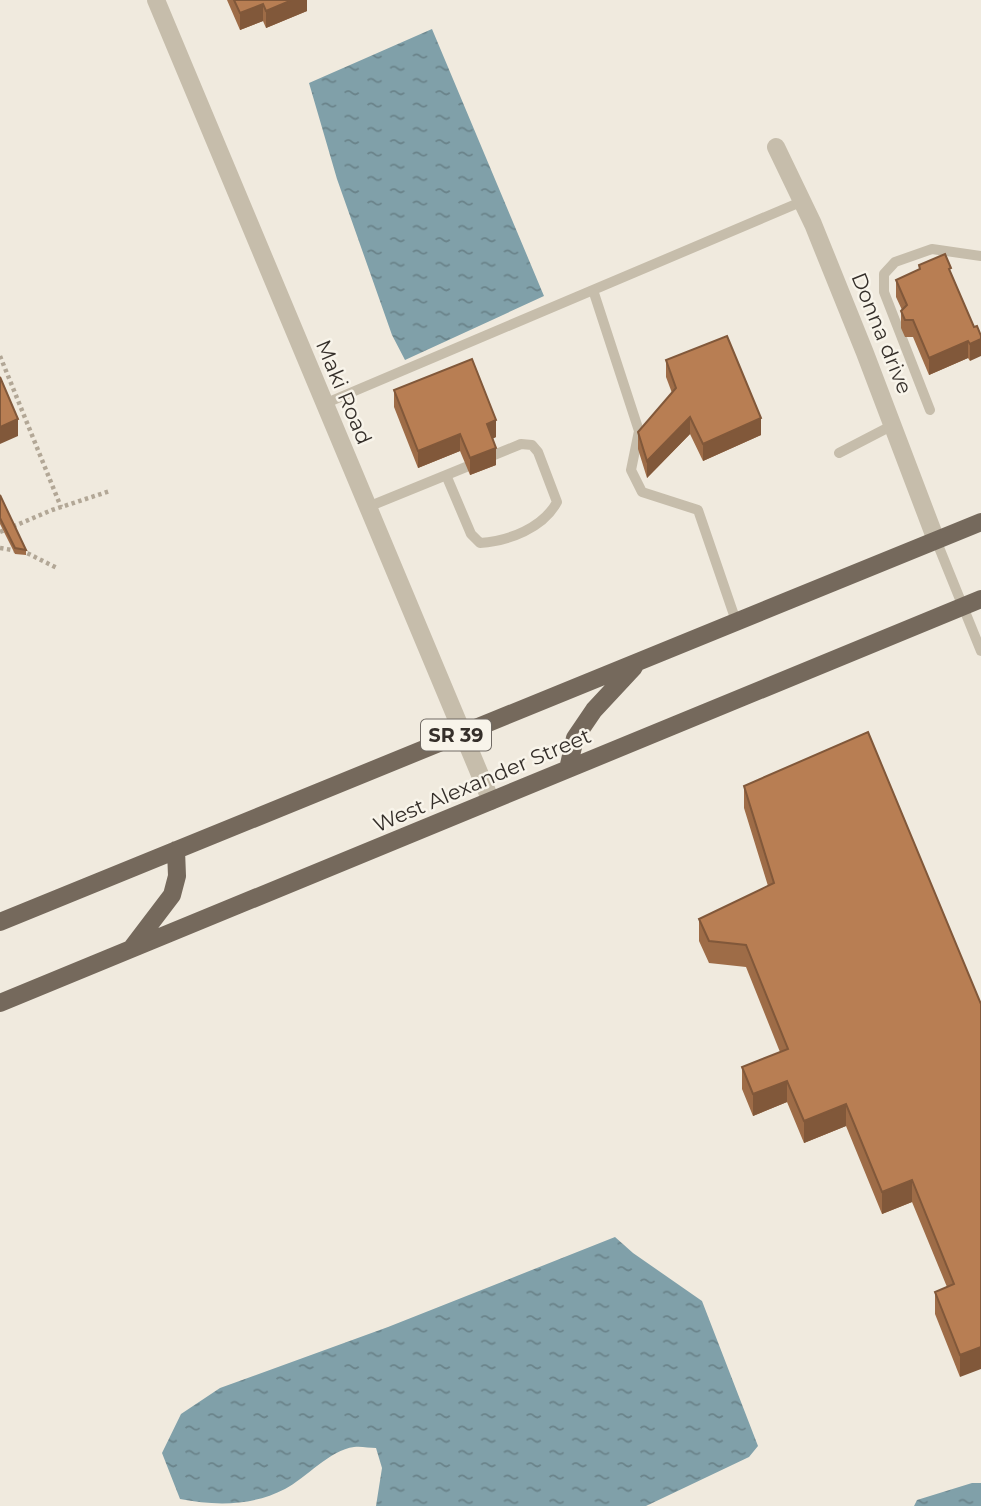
<svg xmlns="http://www.w3.org/2000/svg" width="981" height="1506" font-family="Montserrat,sans-serif">
<defs>
<pattern id="water-ripples" width="26" height="14" patternUnits="userSpaceOnUse" patternTransform="scale(1.75)"><rect width="26" height="14" fill="#80a0a9"/><path d="M2 4q2-2 4 0t4 0M15 11q2-2 4 0t4 0" fill="none" stroke="#6a838a"/></pattern>
</defs>
<rect width="100%" height="100%" fill="#f0eade"/>
<path fill="url(#water-ripples)" d="M432,29l112,267 -139,64 -13,-25 -55,-156 -28,-96z
M615,1237l18,16 69,48 56,145 -9,11 -103,49h-270l6,-38 -6,-20c-7,0 -15,-2 -22,-1 -24,3 -48,31 -69,42 -33,17 -69,17 -105,10l-18,-46 19,-39 39,-26 168,-61z
M972,1483h9v23h-67l3,-6z"/>
<g fill="none" stroke-linecap="round" stroke-linejoin="round">
<path stroke="#b2a796" stroke-width="4.5" stroke-dasharray="3.5 3.5" stroke-linecap="butt" d="M0,356l61,151
M0,532l52,-22 58,-19
M0,548l25,4 32,16"/>
<path stroke="#c6bdab" stroke-width="10" d="M593,290l46,141 -8,39 11,22 56,18 38,111
M324,404l479,-203
M930,410l-46,-118v-18l11,-12 37,-13 49,7
M839,453l54,-28
M446,475l25,59 9,9c29,-2 63,-15 77,-41l-19,-50 -6,-7 -11,-1 -27,11
M368,507l98,-40
M936,540l45,111"/>
<path stroke="#c6bdab" stroke-width="18" d="M156,0l335,801
M776,147l37,77 52,129 71,187"/>
<path stroke="#75695c" stroke-width="18" d="M568,769l7,-31 19,-28 40,-43
M0,922l981,-400
M131,949l41,-54 5,-19 -1,-26
M0,1003l981,-404"/>
</g>
<path fill="#9e6c47" d="M227,0h80v11l-41,17 -3,-7 -23,9z
M919,265l32,8 23,54 -4,34 -2,-3 -39,17 -16,-38h-8l-4,-9v-17l1,-1 -6,-13v-17l23,-10z
M666,360l95,75 -58,26 -13,-27 -43,44 -9,-29v-17l34,-39 -6,-16z
M394,390l102,47 -4,2 4,26 -26,10 -10,-24 -42,17 -24,-61z
M0,495l26,55v5l-11,-1 -15,-30z
M744,786l237,218 -21,373 -25,-63v-22l12,-5 -35,-85 -30,12 -36,-88 -42,17 -17,-41 -34,14 -11,-27v-22l38,-15 -34,-85 -37,-4 -10,-22v-22l69,-33 -24,-78z"/>
<path fill="#81583a" d="M292,0h15v11l-41,17v-17z
M263,4v17l-23,9v-17z
M981,339v17l-11,5v-17z
M968,341v17l-39,17v-17z
M690,417v17l-43,44v-17z
M761,418v17l-58,26v-17z
M18,419v17l-18,8v-17z
M496,420v17l-9,4v-17z
M460,434v17l-42,17v-17z
M496,448v17l-26,10v-17z
M787,1081v21l-34,14v-22z
M846,1104v22l-42,17v-22z
M912,1180v22l-30,12v-22z
M981,1347v22l-21,8v-22z"/>
<path fill="#b87e53" stroke="#81583a" stroke-width="2" d="M234,0h58l-26,11 -3,-7 -23,9z
M945,254l6,14 -2,1 25,58 3,-1 4,10v3l-11,5 -2,-3 -39,17 -16,-38h-8l-4,-9 6,-6 -11,-25 24,-11 -1,-4z
M727,336l34,82 -58,26 -13,-27 -43,44 -9,-29 38,-44 -10,-28z
M472,359l24,61 -9,4 9,24 -26,10 -10,-24 -42,17 -24,-61z
M0,377l18,42 -18,8z
M0,495l26,55 -11,-2 -15,-30z
M868,732l113,272v343l-21,8 -25,-63 19,-8 -42,-104 -30,12 -36,-88 -42,17 -17,-40 -34,13 -11,-27 46,-18 -42,-104 -37,-4 -10,-22 75,-36 -30,-97z"/>
<g text-anchor="middle" dominant-baseline="central" stroke-width="5" stroke-linejoin="round" paint-order="stroke">
<rect fill="#f8f4ea" stroke="#706a64" stroke-width="2" x="421" y="719.5" width="70" height="31" rx="5"/>
<g font-size="19" font-weight="bold" fill="#352f2a">
<text x="456" y="735">SR 39</text>
</g>
<g font-size="21" fill="#352f2a" stroke="#f8f4ea">
<text transform="translate(882 333) rotate(68)">Donna drive</text>
<text transform="translate(344 392) rotate(67)">Maki Road</text>
<text transform="translate(482 780) rotate(-23)">West Alexander Street</text>
</g>
</g>
</svg>
